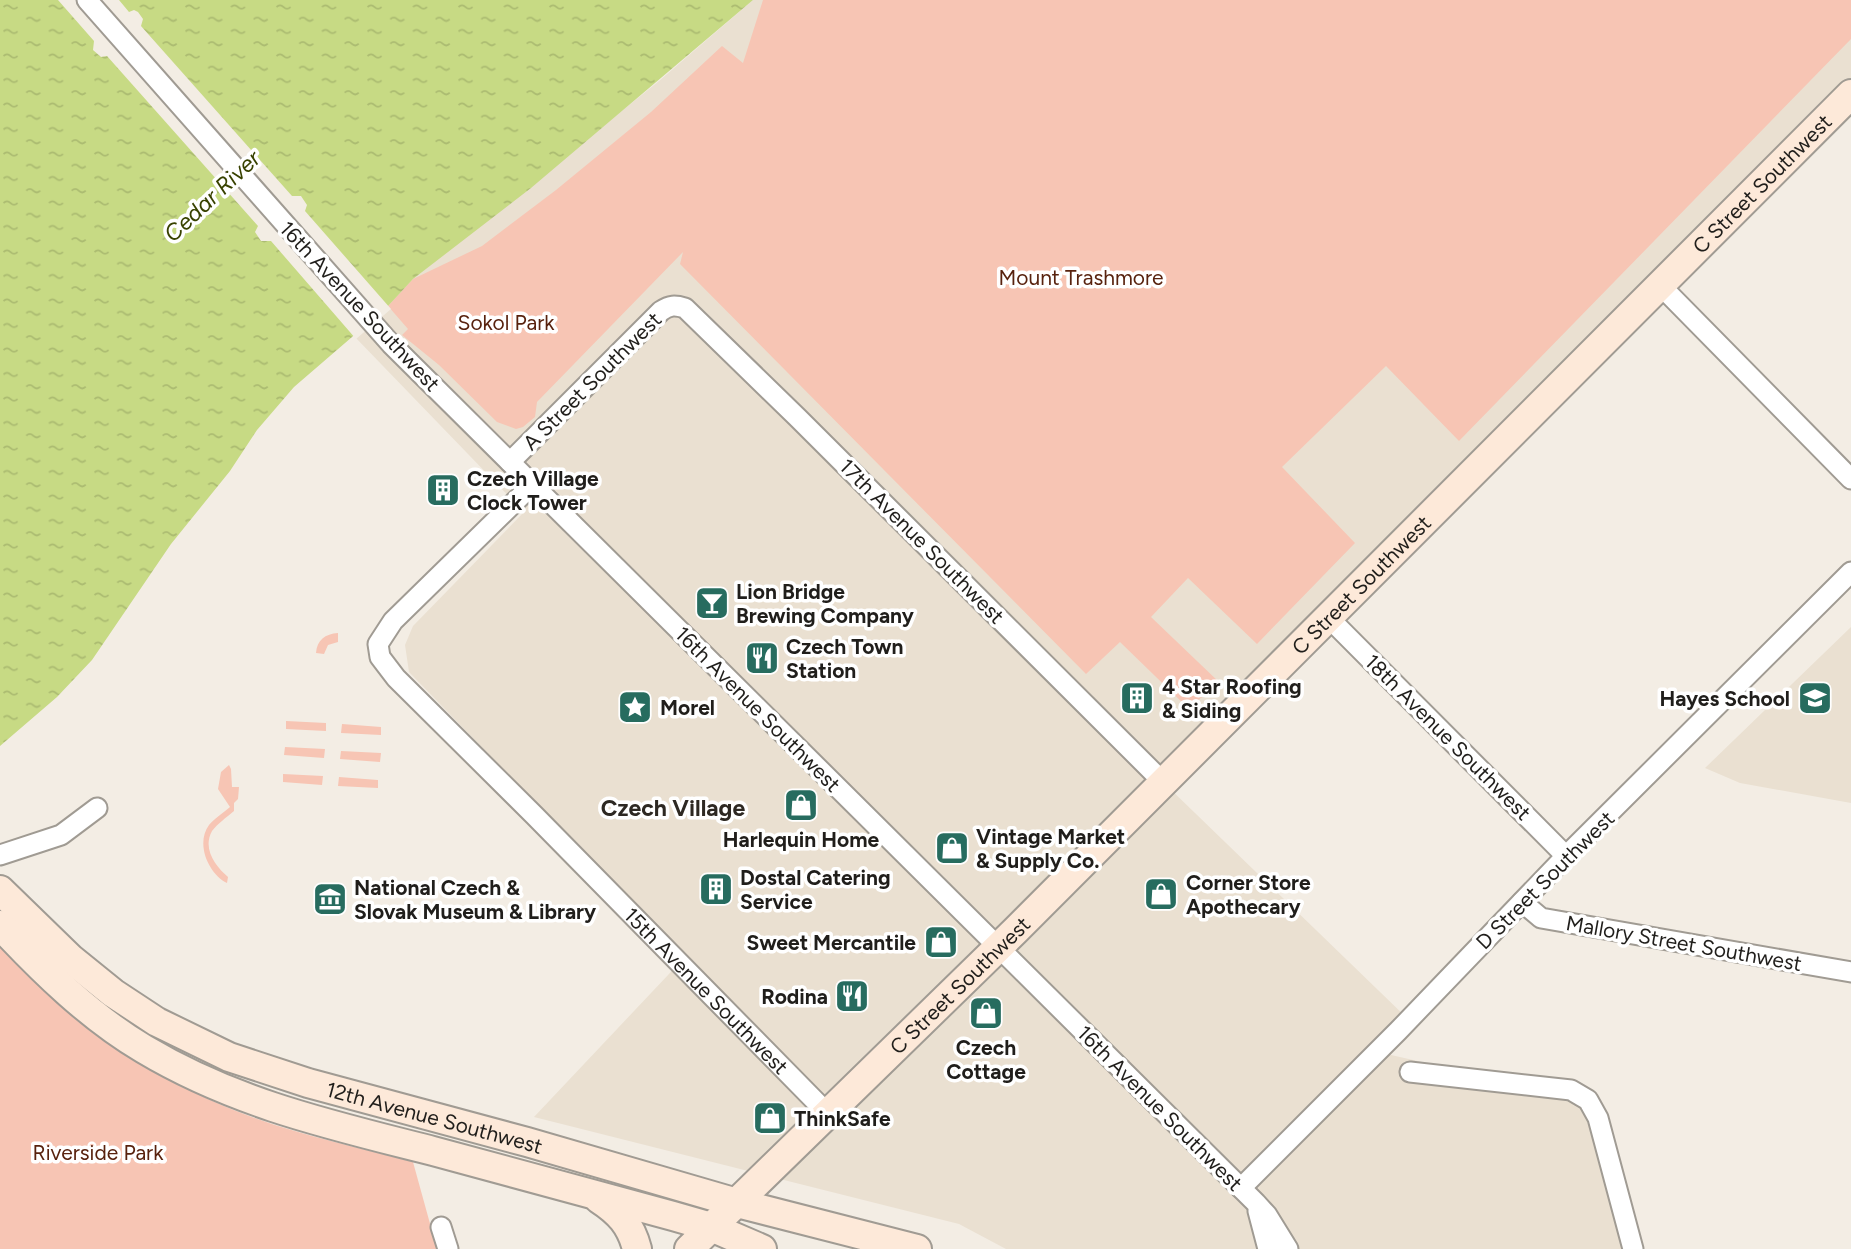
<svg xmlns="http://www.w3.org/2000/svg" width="1851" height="1249" font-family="Figtree,sans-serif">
<defs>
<pattern id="water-ripples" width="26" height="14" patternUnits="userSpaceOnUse" patternTransform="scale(1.75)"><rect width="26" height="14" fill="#c7da84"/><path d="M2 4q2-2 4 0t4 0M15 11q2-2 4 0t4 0" fill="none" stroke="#abbb71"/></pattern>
</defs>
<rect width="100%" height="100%" fill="#f3ede4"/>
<path fill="#eae0d1" d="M753,0h1098v94l-687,689 245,237 -31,32 210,48 43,149h-625l-47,-25 -425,-107 151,-160 -276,-285 -4,-27 8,-19 111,-114 -170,-176 59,-57 246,-198z
M1851,627v176l-111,-20 -35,-15z"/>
<path fill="#f7c5b4" d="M763,0h1088v39l-392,402 -73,-75 -104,101 73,76 -98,101 -69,-66 -37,39 69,66 -32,25 -68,-66 -34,32 -406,-410 3,-12 -146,150 -2,15 -12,10 -7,2 -19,-7 -58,-57 -37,-30 6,-6 -20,-23 25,-27 69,-33 74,-56 95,-78 71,-66 21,17z
M338,633v9l-10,3 -4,9 -8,-1c1,-13 9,-19 22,-20z
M286,721l40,2v8l-40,-2z
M342,724l39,3v8l-40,-2z
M285,747l40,2 -1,9 -40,-3z
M341,751l40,2 -1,9 -40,-3z
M229,765l2,4 1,18h7l-1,12 -4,4v8c-7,6 -17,13 -22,20 -10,18 4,36 16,46l-1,6c-18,-9 -32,-39 -18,-58 5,-6 14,-12 21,-18l-12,-18 3,-17z
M283,774l40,2 -1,9 -39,-3z
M339,777l39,3v8l-40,-2z
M0,947c71,71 149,131 244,167 54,21 113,33 169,48l24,87h-437z"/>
<path fill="url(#water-ripples)" d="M0,0h753l-222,188 -118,91 -25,27 -94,81 -37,43 -27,41 -59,73 -79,116 -35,37 -57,49z"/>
<path fill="#f3ede4" d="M58,0h61l10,12 5,-2 4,2 5,7 -2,7 151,170h9l6,9 -2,6 86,98 -35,30 -85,-98h-10l-6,-9 3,-6 -151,-170 -6,1 -8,-7 1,-9z"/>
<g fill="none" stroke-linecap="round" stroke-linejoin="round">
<g stroke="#a09b93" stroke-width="23">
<g id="minor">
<path d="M87,0l304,344 865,859 11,12 21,34"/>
<path d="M1660,285l191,194"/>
<path d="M510,462l151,-151c9,-6 14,-6 24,-3l112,109 367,366"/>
<path id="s1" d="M532,485l-139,136 -15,23 2,13 16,21 138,137 294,299"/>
<path d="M1329,618l237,238"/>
<path d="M0,855l61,-20 36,-27"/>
<path d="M1522,902l19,16 310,54"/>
<path d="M1410,1072l161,18 17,10 10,18 35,131"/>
<path d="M1241,1188l157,-157 168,-175 285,-284"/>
<path d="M1258,1211l10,38"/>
<path d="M441,1227l7,22"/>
</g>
</g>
<g stroke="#a09b93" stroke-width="32">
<g id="secondary">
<path id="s2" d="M0,890l71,69 42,34 44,29 72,35 79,26 219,59 210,61 180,46"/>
<path d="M0,925c43,46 90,92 144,124 92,55 187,76 289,102 80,21 160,43 240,65l38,11 51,22"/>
<path d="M599,1199c20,13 32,26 38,50"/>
<path id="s3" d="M689,1249l326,-318 836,-837"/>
</g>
</g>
<use href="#minor" stroke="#fff" stroke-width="19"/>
<use href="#secondary" stroke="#fde9d9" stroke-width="28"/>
</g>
<defs>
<g id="building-square" transform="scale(1.75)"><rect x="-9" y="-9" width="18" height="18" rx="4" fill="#276c5f" stroke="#fff"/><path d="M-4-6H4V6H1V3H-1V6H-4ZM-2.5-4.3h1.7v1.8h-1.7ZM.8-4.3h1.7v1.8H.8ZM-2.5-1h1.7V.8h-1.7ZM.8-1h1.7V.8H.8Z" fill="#fff"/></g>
<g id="bar-square" transform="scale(1.75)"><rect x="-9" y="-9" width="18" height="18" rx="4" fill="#276c5f" stroke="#fff"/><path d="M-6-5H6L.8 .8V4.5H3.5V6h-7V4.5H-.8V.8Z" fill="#fff"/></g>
<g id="restaurant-square" transform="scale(1.75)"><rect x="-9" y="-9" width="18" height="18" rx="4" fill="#276c5f" stroke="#fff"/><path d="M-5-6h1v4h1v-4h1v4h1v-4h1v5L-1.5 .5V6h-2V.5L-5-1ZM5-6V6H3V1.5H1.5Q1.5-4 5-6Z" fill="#fff"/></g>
<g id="school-square" transform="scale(1.75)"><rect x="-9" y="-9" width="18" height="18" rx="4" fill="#276c5f" stroke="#fff"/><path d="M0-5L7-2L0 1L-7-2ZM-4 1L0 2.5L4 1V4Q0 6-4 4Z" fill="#fff"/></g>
<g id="sight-square" transform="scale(1.75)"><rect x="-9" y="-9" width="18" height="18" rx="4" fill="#276c5f" stroke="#fff"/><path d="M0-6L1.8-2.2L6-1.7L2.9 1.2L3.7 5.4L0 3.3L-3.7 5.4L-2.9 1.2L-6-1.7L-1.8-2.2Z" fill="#fff"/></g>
<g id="shop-square" transform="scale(1.75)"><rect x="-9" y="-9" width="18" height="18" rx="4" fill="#276c5f" stroke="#fff"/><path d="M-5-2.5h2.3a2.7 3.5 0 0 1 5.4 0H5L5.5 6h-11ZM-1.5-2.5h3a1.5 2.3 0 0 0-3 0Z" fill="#fff"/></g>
<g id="museum-square" transform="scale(1.75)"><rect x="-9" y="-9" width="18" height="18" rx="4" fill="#276c5f" stroke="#fff"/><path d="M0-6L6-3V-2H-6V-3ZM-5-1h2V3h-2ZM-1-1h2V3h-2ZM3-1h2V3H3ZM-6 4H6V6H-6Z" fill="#fff"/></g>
</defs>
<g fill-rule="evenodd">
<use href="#building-square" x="443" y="490"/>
<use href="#bar-square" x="712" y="603"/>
<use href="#restaurant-square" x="762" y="658"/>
<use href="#building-square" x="1137" y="698"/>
<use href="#school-square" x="1815" y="698"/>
<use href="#sight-square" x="635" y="707"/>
<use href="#shop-square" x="801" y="805"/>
<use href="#shop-square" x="952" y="848"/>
<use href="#building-square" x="716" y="889"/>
<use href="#shop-square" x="1161" y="894"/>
<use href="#museum-square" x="330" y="899"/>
<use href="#shop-square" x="941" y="942"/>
<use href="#restaurant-square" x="852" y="996"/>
<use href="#shop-square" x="986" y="1013"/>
<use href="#shop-square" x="770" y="1118"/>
</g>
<g text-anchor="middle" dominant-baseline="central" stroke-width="7" stroke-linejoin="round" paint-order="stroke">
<g font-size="21" fill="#201e1b" stroke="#fff">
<text stroke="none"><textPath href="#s3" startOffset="1512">C Street Southwest</textPath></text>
<text transform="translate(360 306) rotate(47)">16th Avenue Southwest</text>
<text transform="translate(592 381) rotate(-45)">A Street Southwest</text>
<text transform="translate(922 541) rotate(45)">17th Avenue Southwest</text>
<text stroke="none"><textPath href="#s3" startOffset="945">C Street Southwest</textPath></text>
<text transform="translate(758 709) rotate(45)">16th Avenue Southwest</text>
<text transform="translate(1448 737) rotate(45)">18th Avenue Southwest</text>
<text transform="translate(1545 880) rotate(-45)">D Street Southwest</text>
<text transform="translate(1684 943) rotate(10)">Mallory Street Southwest</text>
<text stroke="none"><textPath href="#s3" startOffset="378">C Street Southwest</textPath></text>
<text stroke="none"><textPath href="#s1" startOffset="702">15th Avenue Southwest</textPath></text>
<text transform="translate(1160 1108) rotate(45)">16th Avenue Southwest</text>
<text stroke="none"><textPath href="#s2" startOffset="500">12th Avenue Southwest</textPath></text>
</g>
<g font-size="21" fill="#58220e" stroke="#fff">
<text x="1081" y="277">Mount Trashmore</text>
<text x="506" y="322">Sokol Park</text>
<text x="98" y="1152">Riverside Park</text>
</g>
<g font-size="21" font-weight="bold" fill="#201e1b" stroke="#fff" text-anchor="start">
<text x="467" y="478">Czech Village<tspan x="467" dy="24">Clock Tower</tspan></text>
<text x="736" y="591">Lion Bridge<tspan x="736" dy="24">Brewing Company</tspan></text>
<text x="786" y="646">Czech Town<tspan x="786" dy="24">Station</tspan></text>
<text x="1162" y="686">4 Star Roofing<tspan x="1162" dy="24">&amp; Siding</tspan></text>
<text x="1790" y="698" text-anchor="end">Hayes School</text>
<text x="660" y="707">Morel</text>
<text x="976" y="836">Vintage Market<tspan x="976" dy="24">&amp; Supply Co.</tspan></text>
<text x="801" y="839" text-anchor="middle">Harlequin Home</text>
<text x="740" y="877">Dostal Catering<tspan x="740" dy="24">Service</tspan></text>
<text x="1186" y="882">Corner Store<tspan x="1186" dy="24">Apothecary</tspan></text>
<text x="354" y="887">National Czech &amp;<tspan x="354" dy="24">Slovak Museum &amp; Library</tspan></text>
<text x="916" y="942" text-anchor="end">Sweet Mercantile</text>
<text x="828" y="996" text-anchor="end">Rodina</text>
<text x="986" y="1047" text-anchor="middle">Czech<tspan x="986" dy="24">Cottage</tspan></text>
<text x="794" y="1118">ThinkSafe</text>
</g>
<g font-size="23" font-style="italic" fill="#384200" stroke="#fff">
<text transform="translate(212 196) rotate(-43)">Cedar River</text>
</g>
<g font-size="23" font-weight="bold" fill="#2d2822" stroke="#fff">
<text x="673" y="808">Czech Village</text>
</g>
</g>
</svg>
